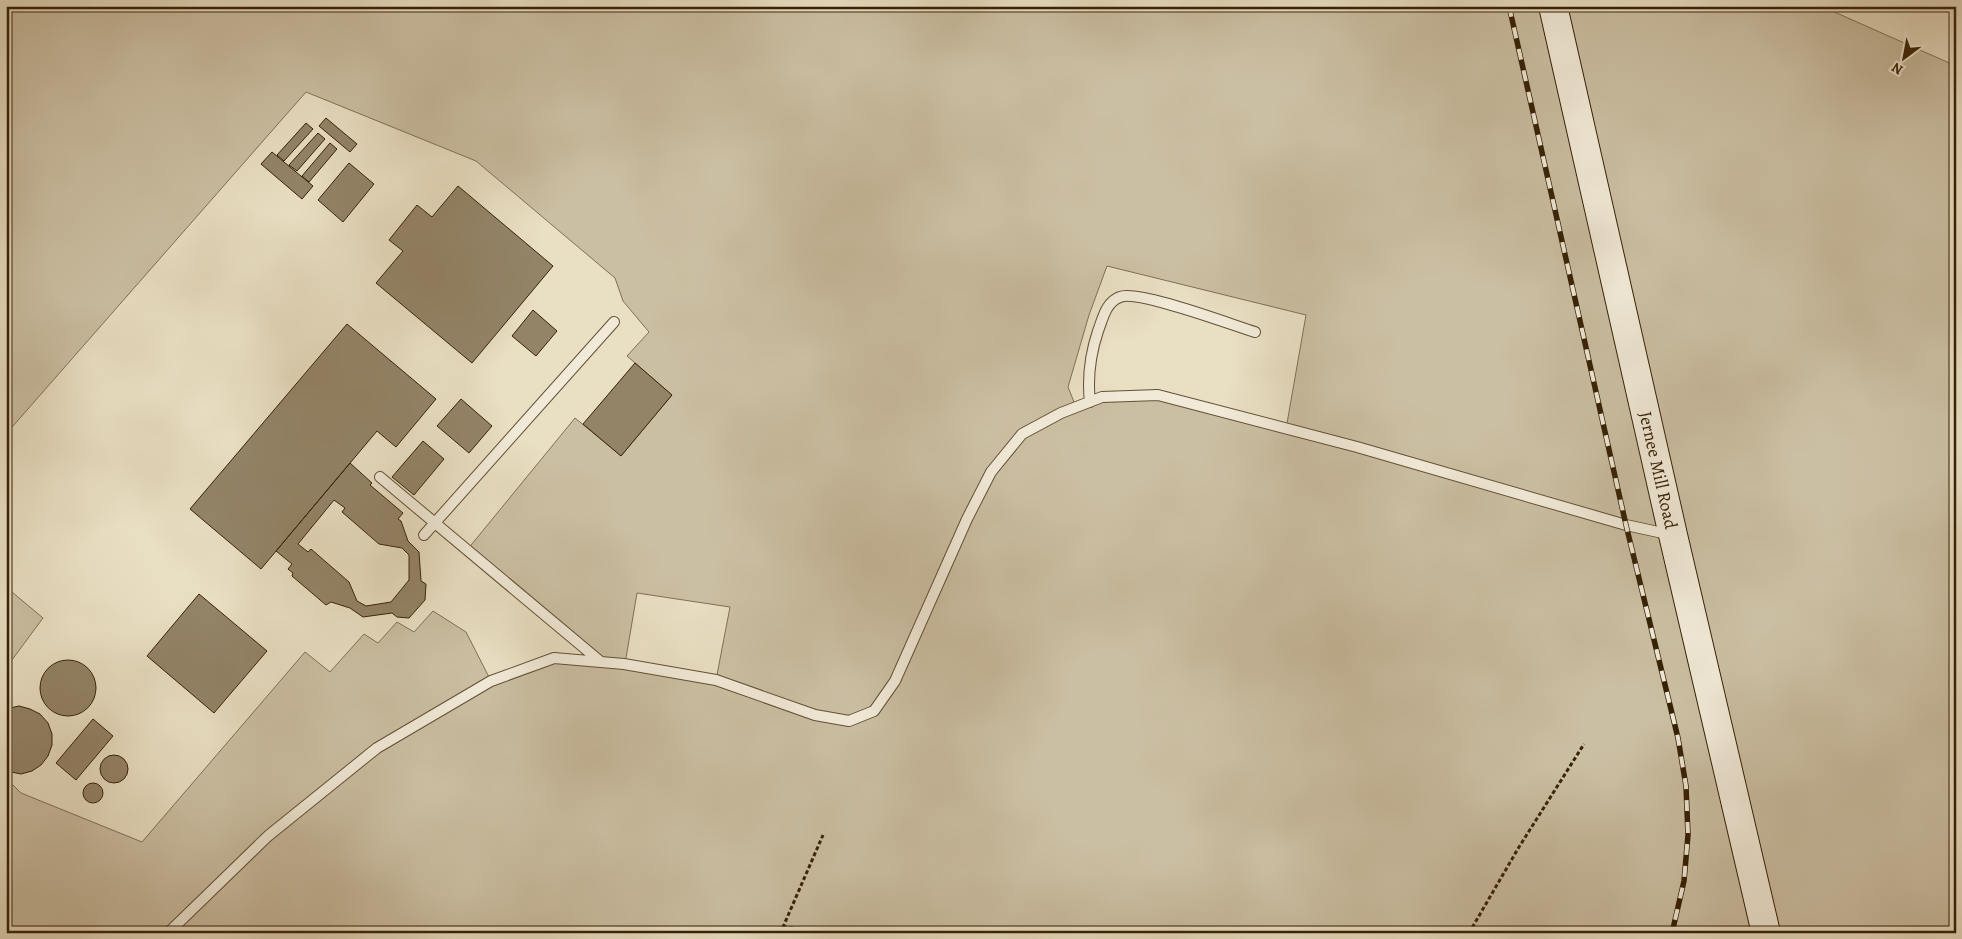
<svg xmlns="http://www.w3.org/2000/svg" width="1962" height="939" font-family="Alegreya,serif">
<rect width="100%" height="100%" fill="#e9dfc3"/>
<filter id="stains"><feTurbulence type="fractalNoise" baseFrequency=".004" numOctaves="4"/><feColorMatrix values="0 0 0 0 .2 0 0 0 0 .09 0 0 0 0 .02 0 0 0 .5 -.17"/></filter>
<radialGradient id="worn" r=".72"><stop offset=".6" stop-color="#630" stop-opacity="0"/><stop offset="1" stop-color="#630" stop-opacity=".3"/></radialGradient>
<path fill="#cbbfa3" stroke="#807054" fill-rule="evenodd" d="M6,6h1815l135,60v867h-1950v-155l15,15 121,49 163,-190 25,20 34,-38 14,9 19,-21 17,10 19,-21 33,21 25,49 63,-23 46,4 -133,-112 108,-132 46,38 51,-61 -45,-39 22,-24 -26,-31 -8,-23 -139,-117 -170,-69 -300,342zM1107,266l199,49 -20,114 -128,-34 -56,2 -26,10 -8,-20 21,-72zM637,593l93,14 -14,73 -91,-16z
M6,587l37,31 -37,50z"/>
<path fill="#938468" stroke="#362106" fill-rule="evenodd" d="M326,118l31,26 -7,8 -31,-26z
M306,123l7,6 -29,32 -7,-6z
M318,133l7,6 -28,32 -8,-6z
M330,143l7,6 -28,33 -7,-6z
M272,152l41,34 -11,13 -41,-35z
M349,163l25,21 -31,38 -25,-22z
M458,186l95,80 -81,97 -96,-80 27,-32 -14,-11 28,-35 15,12z
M533,310l24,21 -21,25 -24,-20z
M347,324l89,75 -40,48 -19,-16 -116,138 -71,-60z
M635,363l37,32 -51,61 -38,-32z
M461,399l31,27 -23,27 -32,-27z
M423,441l21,18 -30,36 -22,-18z
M350,463l22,20 -2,2 33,28 -5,6 3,2 7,20 11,11 2,29 5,3 -1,16 -16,18 -12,-1 -5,-4 -29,4 -13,-9 -19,-6 -5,3 -34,-29 1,-3 -5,-4 4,-5 -16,-13zM334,500l11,8 -3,4 37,32 23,4 7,7v25l-18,22 -25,4 -9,-5 -8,-19 -38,-33 -3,3 -10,-8z
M199,594l68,57 -53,62 -67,-57z
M40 688a28 28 0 1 1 56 0a28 28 0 1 1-56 0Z
M19,706l11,3 10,5 8,9 4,11v11l-4,11 -7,9 -9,6 -11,3 -15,-3v-62z
M93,719l20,17 -37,44 -20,-17z
M100 769a14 14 0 1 1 28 0a14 14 0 1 1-28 0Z
M83 793a10 10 0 1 1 20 0a10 10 0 1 1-20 0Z"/>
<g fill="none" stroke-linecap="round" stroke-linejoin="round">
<g stroke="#635035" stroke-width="12">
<path id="lane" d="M1090,402c-3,-26 0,-47 8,-71 5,-13 8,-29 22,-34 17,-8 112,28 135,35
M380,477l221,185
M424,535l190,-213
M168,933l100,-97 109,-88 114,-67 63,-23 70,6 92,16 99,35 34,6 25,-10 21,-30 72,-162 24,-47 31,-38 39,-21 41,-16 56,-2 199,52 269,78 46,10"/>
</g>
<g stroke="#362106" stroke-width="30">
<g id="secondary">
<path id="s1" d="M1553,6l120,529 93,398"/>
</g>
</g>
<path stroke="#362106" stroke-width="3" stroke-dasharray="4 2.5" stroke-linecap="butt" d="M783,927l22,2 11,4
M779,933l4,-6 40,-92
M1469,933l50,-86 65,-103"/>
<use href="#lane" stroke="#f1ead8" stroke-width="10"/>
<use href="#secondary" stroke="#f1ead8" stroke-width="28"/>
<g stroke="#362106" stroke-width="5.5">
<path id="rail" d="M1509,6l117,519 52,213 8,48 2,49 -4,46 -12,52"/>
</g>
<use href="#rail" stroke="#f1ead8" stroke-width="4" stroke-dasharray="11" stroke-linecap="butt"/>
</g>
<g text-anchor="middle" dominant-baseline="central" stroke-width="5" stroke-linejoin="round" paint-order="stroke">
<g font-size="18" fill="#362106" stroke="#f1ead8">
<text stroke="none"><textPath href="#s1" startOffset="476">Jernee Mill Road</textPath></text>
</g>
</g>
<rect width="1962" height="939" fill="none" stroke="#e9dfc3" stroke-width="25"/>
<rect x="8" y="8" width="1947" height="924" fill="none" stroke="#362106" stroke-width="2.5"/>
<rect x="12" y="12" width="1937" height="914" fill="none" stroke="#362106"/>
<g transform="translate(1904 58) rotate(212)" stroke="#f1ead8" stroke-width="4" paint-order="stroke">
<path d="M0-4L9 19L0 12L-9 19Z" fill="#362106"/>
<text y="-8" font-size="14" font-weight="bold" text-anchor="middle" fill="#362106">N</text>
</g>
<rect width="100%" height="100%" filter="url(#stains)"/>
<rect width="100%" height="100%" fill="url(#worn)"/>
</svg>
